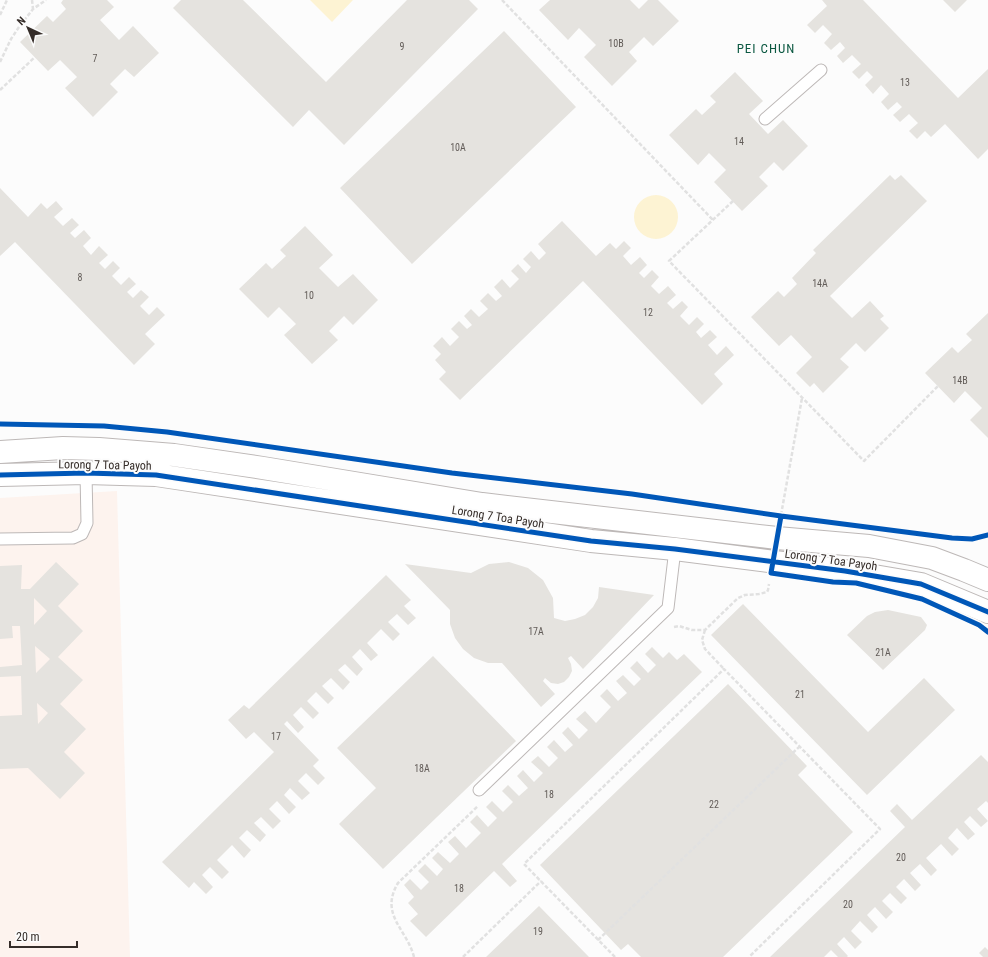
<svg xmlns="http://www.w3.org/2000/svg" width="988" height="957" font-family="'Roboto Condensed',sans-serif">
<rect width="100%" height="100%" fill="#fcfcfc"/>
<path fill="#fdf3ee" d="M117,491l13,466h-130v-459z"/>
<path fill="#fdf3d3" d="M310,0h43l-21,22z
M634 217a22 22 0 1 1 44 0a22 22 0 1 1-44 0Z"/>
<path fill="#e5e3df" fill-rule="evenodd" d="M63,0h44l7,7 -14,13 19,20 14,-14 26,27 -25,24 -9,-8 -15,15 8,8 -25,25 -28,-29 12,-11 -17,-17 -12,11 -28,-29 27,-26 6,6 13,-13 -5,-6z
M181,0h62l83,82 81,-82h62l9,9 -134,136 -35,-35 -16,17 -120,-119z
M550,0h80l9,9 9,-9h10l21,21 -26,25 -9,-9 -15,15 8,9 -25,25 -28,-29 12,-12 -17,-17 -11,12 -29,-30z
M822,0h41l95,98 30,-29v80l-10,10 -33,-35 -14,13 -6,-6 -8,8 -8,-8 9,-8 -9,-9 -9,8 -7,-7 9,-8 -5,-5 -9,8 -7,-8 8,-8 -8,-9 -8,9 -8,-9 8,-8 -6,-6 -8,8 -7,-7 9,-8 -9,-9 -9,8 -6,-7 8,-8 -5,-6 -9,8 -7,-7 8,-9 -9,-9 -8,8 -8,-8 20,-19z
M943,0h24l-12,12z
M504,31l72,76 -164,157 -72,-76z
M735,72l28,29 -14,13 19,20 15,-14 25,26 -25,25 -9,-9 -15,15 9,9 -26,25 -28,-29 12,-12 -17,-17 -11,12 -29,-30 27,-26 6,6 14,-13 -6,-6z
M890,175l5,5 6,-5 26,26 -97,95 22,22 18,-17 14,15 -4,3 9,9 -24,24 -9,-9 -16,16 9,8 -26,26 -9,-10 -4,4 -14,-14 16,-16 -21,-22 -12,11 -28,-29 27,-26 6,6 13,-13 -5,-6 24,-25 -3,-3z
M0,188l28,29 13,-14 6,6 9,-8 7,8 -9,8 9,9 9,-8 7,7 -9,8 5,5 9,-8 7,8 -8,8 8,9 8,-9 9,9 -9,8 6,6 8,-8 7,7 -8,8 9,9 8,-8 7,7 -9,8 6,6 8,-8 8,7 -9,9 9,9 8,-8 8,8 -20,19 10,10 -21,21 -119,-123 -15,14z
M562,221l34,35 14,-13 6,6 8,-8 7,7 -8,8 8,9 9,-8 7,8 -8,8 5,5 8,-8 7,7 -8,9 8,8 9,-8 8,9 -9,8 6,6 9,-8 6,6 -8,9 9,9 8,-8 7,7 -8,8 5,6 9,-8 7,7 -9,8 9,10 9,-9 8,9 -20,19 9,10 -21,21 -119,-124 -123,119 -21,-21 7,-7 -11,-12 6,-6 -8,-8 9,-9 8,9 9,-9 -8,-8 8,-8 8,8 5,-4 -8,-9 7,-7 8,8 9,-8 -8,-8 8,-8 8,8 6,-5 -8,-9 8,-8 8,9 9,-9 -8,-8 7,-7 8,9 5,-6 -8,-8 8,-8 8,9 7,-7 -8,-9z
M305,226l28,29 -14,13 19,19 15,-13 25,26 -25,25 -9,-9 -15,15 9,9 -26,24 -28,-29 12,-11 -17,-17 -11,11 -29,-29 27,-26 6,6 14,-13 -6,-6z
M988,313v125l-18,-18 12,-12 -17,-17 -11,12 -29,-30 27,-26 6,6 14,-13 -6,-6z
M56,562l23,22 -21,22 25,25 -25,26 25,23 -23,24 26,25 -22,23 21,21 -25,26 -32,-31 -28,1v-53l22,-1 -1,-39 -21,1v-10l22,-2 -2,-39h-8l1,12 -13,1v-73l22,-1 -1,24h9zM34,598l13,13 -13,14zM35,646l15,13 -14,14zM37,703l11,10 -10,11z
M509,562l19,6 15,12 10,18 1,20 11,3 10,-2 10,-4 8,-8 5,-9 1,-11 55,8 -71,74 -12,-13 -3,2 3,6 1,7 -3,6 -5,5 -6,2 -7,-1 -6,-5 -2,3 12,13 -14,13 -39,-44h-14l-14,-5 -11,-9 -8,-11 -5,-14v-14l-45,-46 66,9 18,-9z
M386,575l25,25 -7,6 12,12 -8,7 -11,-11 -9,8 12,12 -7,7 -12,-12 -14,14 11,12 -7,6 -11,-12 -8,8 11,12 -6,7 -12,-12 -7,6 12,12 -7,8 -12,-12 -9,8 12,12 -6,6 -12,-12 -9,9 12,12 -6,6 -12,-12 -8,8 11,12 -6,6 -11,-12 -3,3 35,36 -6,6 12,12 -7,7 -12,-12 -8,8 12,12 -8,7 -12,-12 -6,7 12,12 -7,7 -12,-13 -8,8 12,12 -8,8 -12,-12 -7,6 12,12 -6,7 -13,-12 -8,8 12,12 -7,8 -12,-13 -15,15 12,12 -7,7 -12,-12 -8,8 11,12 -7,7 -12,-12 -5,6 -27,-26 112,-110 -20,-20 -8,7 -18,-19 16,-15 5,4z
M743,604l125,128 56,-54 31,32 -88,85 -156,-160z
M888,610l33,7 6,8 -2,5 -42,40 -36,-35 20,-19 8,-4z
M652,647l11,11 6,-6 8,8 7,-6 18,18 -200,192 15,17 -7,6 -16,-16 -68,66 -16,-16 8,-7 -10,-11 6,-6 -10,-12 6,-6 11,11 8,-8 -11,-11 7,-7 12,12 6,-7 -11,-11 6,-6 12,11 9,-9 -11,-12 7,-6 11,12 15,-15 -11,-11 7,-7 11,12 9,-9 -11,-11 6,-6 11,11 10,-10 -11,-11 6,-6 11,11 9,-8 -11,-12 6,-6 11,12 9,-9 -12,-11 7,-6 11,11 9,-9 -11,-11 7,-7 11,12 8,-7 -11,-12 6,-6 11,12 9,-9 -12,-11 9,-8 11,12 15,-16 -11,-11 7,-7 11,12 9,-8 -11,-12 7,-6 11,11 7,-7 -11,-11 7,-7 11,12 8,-8 -11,-11z
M433,656l83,85 -133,128 -44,-45 37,-36 -39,-40z
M728,684l79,82 -9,9 55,57 -130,125h-82l-13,-13 -7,6 -81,-85z
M981,755l7,7v41l-2,-2 -9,8 11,12 -7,6 -11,-11 -6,6 11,12 -7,6 -11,-12 -9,10 11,11 -7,7 -11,-12 -15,14 11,12 -6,6 -11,-12 -10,9 11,12 -6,6 -11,-12 -8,8 11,11 -6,6 -11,-11 -8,8 11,11 -7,7 -11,-12 -8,8 11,12 -6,6 -12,-12 -9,10 11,11 -7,7 -11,-12 -7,7 11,12 -1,1h-9l-7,-7 -7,7h-54l135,-130 -15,-16 7,-7 15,16z
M539,906l50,51h-103z
M985,947l3,3v7h-5l-4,-4z"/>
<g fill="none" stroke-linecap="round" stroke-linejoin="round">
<g stroke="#bdb8b7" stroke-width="13">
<path id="lane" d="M765,119l56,-49
M0,539l73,-1 9,-4 5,-11 -1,-50
M479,790l189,-182 7,-59"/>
</g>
<g stroke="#bdb8b7" stroke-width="24">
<path id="street" d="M0,452l63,-4 36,1 75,6 89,13 219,36 295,34 92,8 63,12 32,12 24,10
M0,475l86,-2 70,2 435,66 84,8 170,22 76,13 67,28"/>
</g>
<path stroke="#e1e1e1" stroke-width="2.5" stroke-dasharray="4 2" stroke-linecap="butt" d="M32,0l1,9
M502,0l211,220
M0,15l7,-15
M0,62l11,-23 8,-12 14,-18 13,-9
M0,90l35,-33
M733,201l-64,60 195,200 74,-75
M781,515l21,-117
M674,627l5,-1 13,4h13l33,-32 7,-3 14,-1 8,-2 1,-2 1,-6
M705,630l-3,10 3,9 19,20
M598,940l202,-194
M414,957c-7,-28 -35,-42 -16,-74l80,-77
M463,957l78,-76
M615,957l-91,-93 200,-195 156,160 -131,128"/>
<use href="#lane" stroke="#fff" stroke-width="11"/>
<use href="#street" stroke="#fff" stroke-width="22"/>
<g stroke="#fcfcfc" stroke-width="8">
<path id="cycleway" d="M0,424l104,2 63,6 285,41 180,21 149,22 171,22 20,1 16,-4
M0,475l86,-2 70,2 435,66 84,8 170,22 76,13 67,28
M781,516l-10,57 62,9 23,1 66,16 57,26 9,7"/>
</g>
<use href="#cycleway" stroke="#0057b8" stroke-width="5"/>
</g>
<g text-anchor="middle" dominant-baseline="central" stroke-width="4" stroke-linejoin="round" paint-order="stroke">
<g font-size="10" fill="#625c58">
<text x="616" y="43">10B</text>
<text x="402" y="46">9</text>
<text x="95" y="58">7</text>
<text x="905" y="82">13</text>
<text x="739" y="141">14</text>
<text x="458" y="147">10A</text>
<text x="80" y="277">8</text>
<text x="820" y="283">14A</text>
<text x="309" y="295">10</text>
<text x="648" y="312">12</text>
<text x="960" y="380">14B</text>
<text x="536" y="631">17A</text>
<text x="883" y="652">21A</text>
<text x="800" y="694">21</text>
<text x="276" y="736">17</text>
<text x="422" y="768">18A</text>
<text x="549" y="794">18</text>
<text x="714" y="804">22</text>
<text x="901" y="857">20</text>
<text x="459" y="888">18</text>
<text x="848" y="904">20</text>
<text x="538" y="931">19</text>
</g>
<g font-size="12" fill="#352d29" stroke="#fcfcfc">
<text transform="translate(105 465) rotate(1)">Lorong 7 Toa Payoh</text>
<text transform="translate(498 517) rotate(9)">Lorong 7 Toa Payoh</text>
<text transform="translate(831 560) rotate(8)">Lorong 7 Toa Payoh</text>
</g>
<g font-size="13" letter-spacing="1" fill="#0c5942" stroke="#fcfcfc">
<text x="766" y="48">PEI CHUN</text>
</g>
</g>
<g transform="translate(28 28) rotate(316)" stroke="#fcfcfc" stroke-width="3" paint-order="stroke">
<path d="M0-3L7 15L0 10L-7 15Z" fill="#352d29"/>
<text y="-6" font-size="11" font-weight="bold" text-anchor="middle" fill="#352d29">N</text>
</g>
<path d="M10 941v6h67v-6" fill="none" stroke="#352d29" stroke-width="2"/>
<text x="16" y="941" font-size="12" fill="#352d29" stroke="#fcfcfc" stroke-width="3" paint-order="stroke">20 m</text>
</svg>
